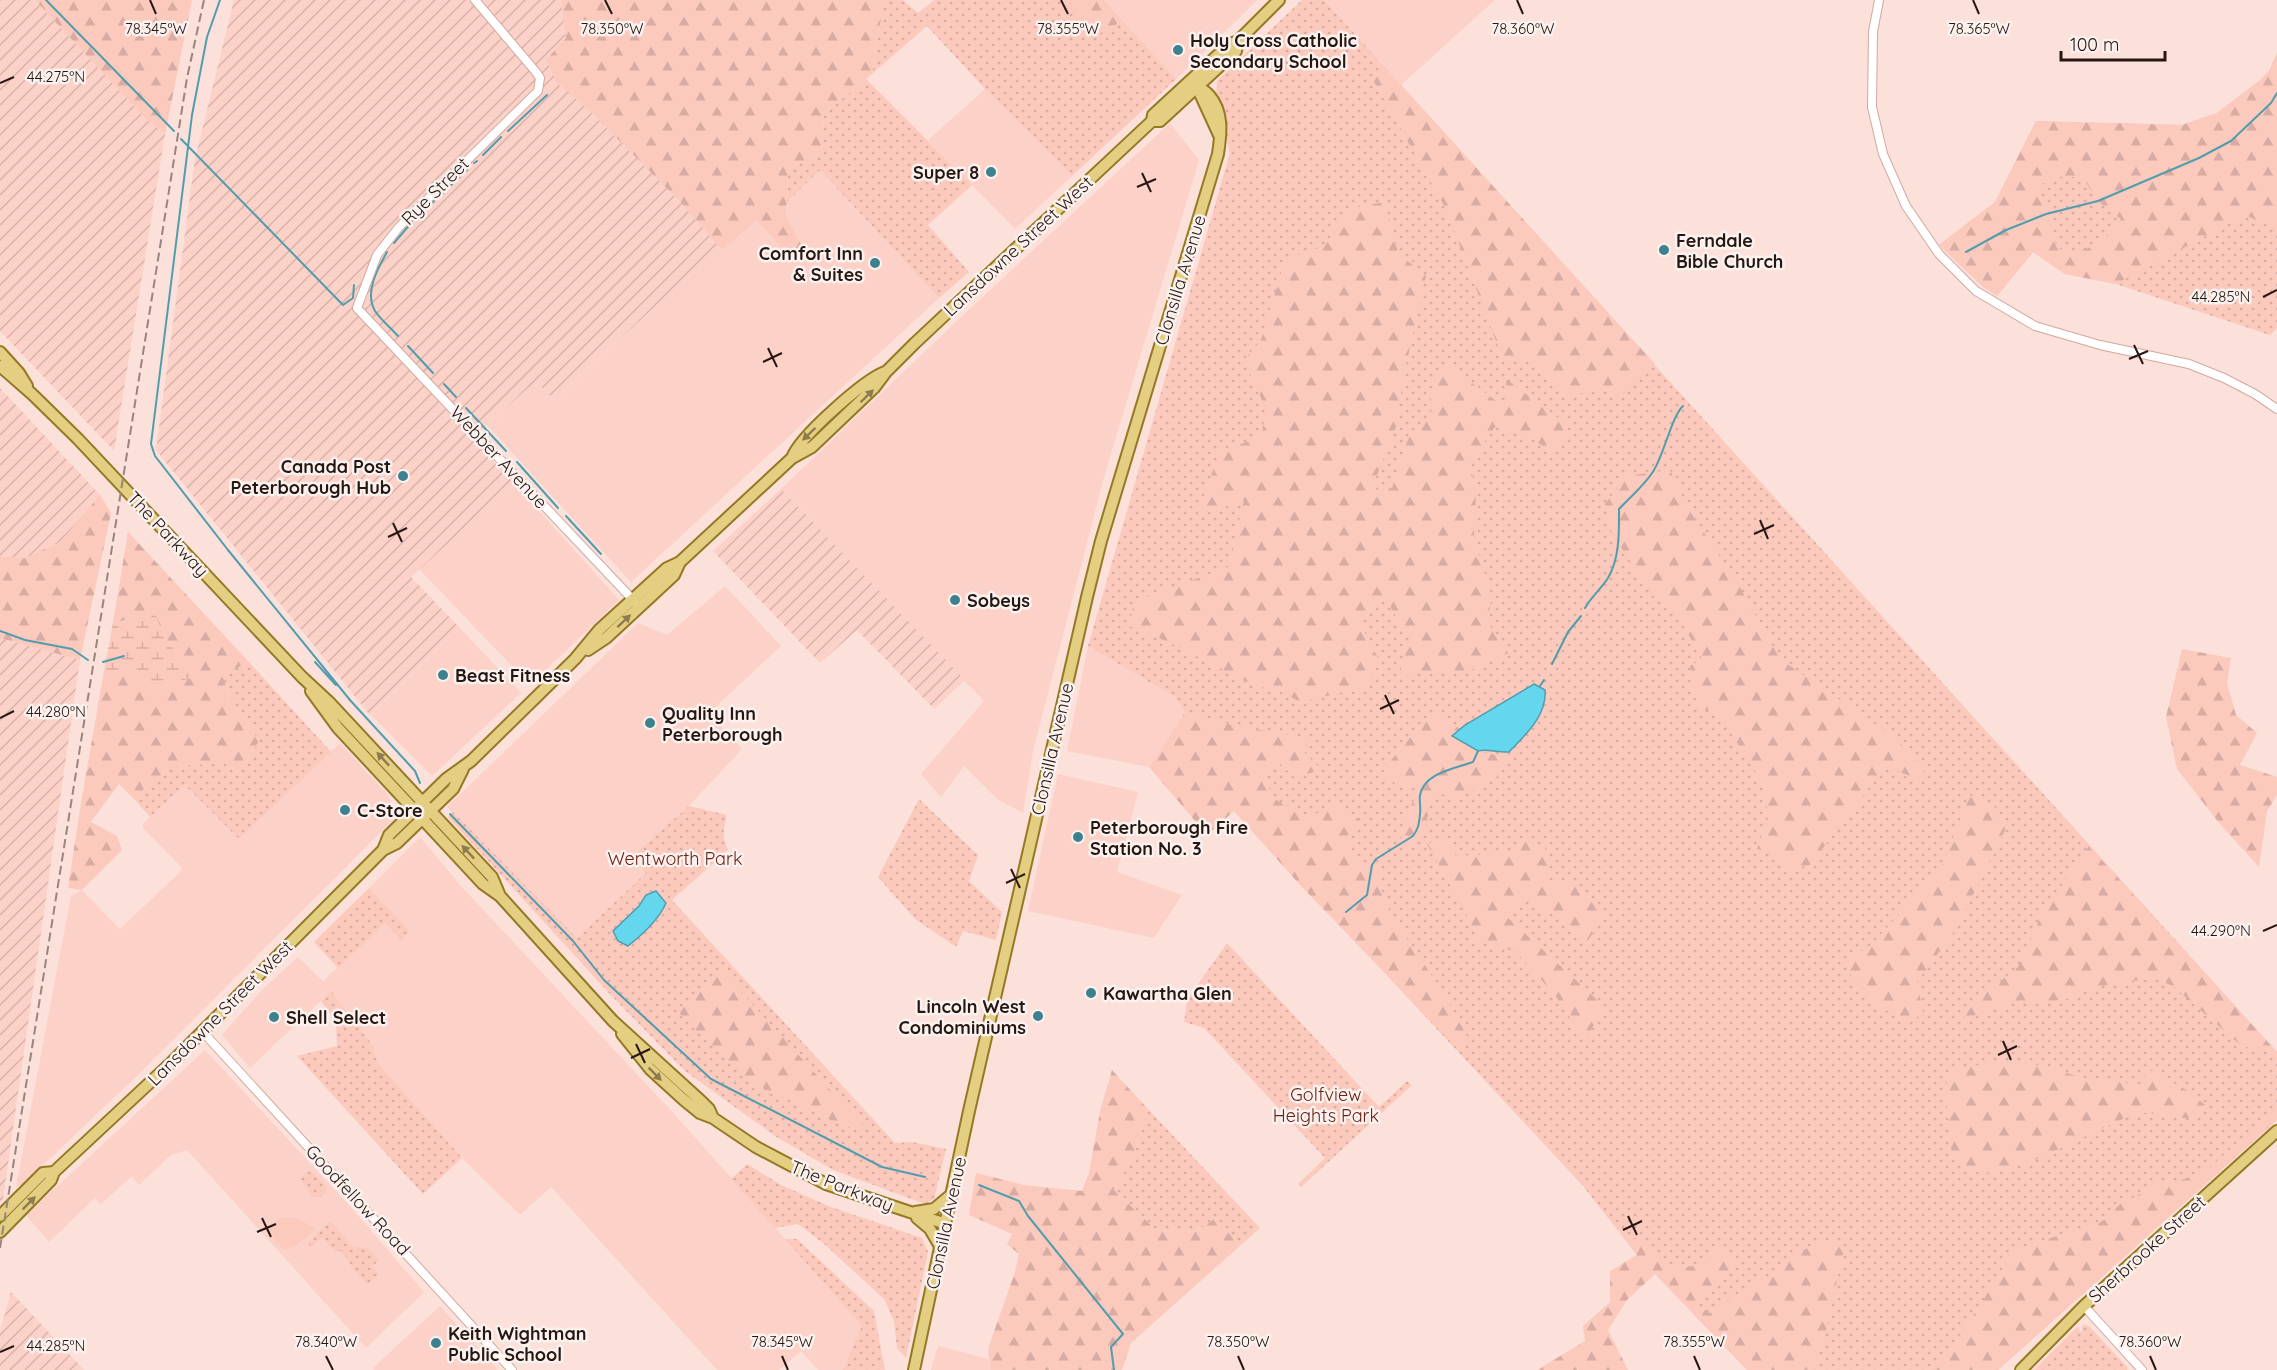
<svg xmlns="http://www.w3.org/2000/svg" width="2277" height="1370" font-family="Quicksand,sans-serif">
<defs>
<pattern id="industrial-furrows" width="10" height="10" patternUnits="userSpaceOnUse" patternTransform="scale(1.5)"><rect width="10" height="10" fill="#fcd1c7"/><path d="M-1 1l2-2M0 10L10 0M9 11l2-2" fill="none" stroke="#d8b3aa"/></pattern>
<pattern id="green-dots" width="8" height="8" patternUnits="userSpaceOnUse" patternTransform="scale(1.5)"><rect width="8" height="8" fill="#fcc9bd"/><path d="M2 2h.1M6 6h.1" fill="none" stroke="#d8aca2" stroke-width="1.8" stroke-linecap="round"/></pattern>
<pattern id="forest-firs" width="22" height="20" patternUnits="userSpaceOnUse" patternTransform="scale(1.5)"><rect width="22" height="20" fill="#fcc9bd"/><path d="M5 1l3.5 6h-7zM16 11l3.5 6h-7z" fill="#d8aca2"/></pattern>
<pattern id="wetland-marsh" width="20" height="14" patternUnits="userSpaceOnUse" patternTransform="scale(1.5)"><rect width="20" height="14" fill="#fcc9bd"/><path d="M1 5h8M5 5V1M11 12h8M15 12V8" fill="none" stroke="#d8aca2"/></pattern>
</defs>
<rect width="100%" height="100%" fill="#fce0da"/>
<path fill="#fcd1c7" d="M1104,0h153l-81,79z
M1324,0h171l-94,85z
M985,89l87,87 -57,53 -87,-89z
M1170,123l29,37 -95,317 -71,274 -10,62 -26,-14 -33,-33 -23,31 -20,-23 63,-73 -203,-212 178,-170z
M820,170l119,128 -308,284 -144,-157 49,-44 18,19 110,-102 93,-78 34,41 15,-8 -20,-36 1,-15z
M514,483l105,117 -89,85 -111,-116z
M725,586l56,60 -72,67 33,36 -53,57 -56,51 14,15 -70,66 -130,-131 191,-184 29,12z
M460,628l61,65 -89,83 -61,-61z
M1088,646l87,51 10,15 -36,55 -82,-16z
M340,743l48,52 6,14v10l-253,253 -118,112 -7,3 55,-291 11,-6 38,39 63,-60 -40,-41v-4l7,-7 35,-32 54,54z
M1058,774l80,18 -21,80 65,23 -28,43 -126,-27z
M420,837l40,48 216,231 187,210 -20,44h-25l-17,-19 -22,19h-62l-166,-183 -31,28 -58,-57 -85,-96 -4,-16 -42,-55 -81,77 -28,-33 40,-45 36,-33 25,24 62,-58 25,8 -41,-43z
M205,1050l143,154 76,88 -58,56 -179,-198 -16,5 -32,30 -7,-9 -31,28 -6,-6 -46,44 -23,-27z
M440,1306l58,64h-124l-1,-2z
M938,1346l51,13 2,11h-60z"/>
<path fill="url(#industrial-furrows)" d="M0,0h35l107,115 23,19 -51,317 -114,-120z
M234,0h327l5,38 -9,45 34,29 92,93 39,45 -58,48 -110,102 -18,-19 -64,57 42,45 -103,94 49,51 -90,87 -214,-265 39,-291z
M0,388l100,107 -39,47 -36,16 -25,-2z
M781,489l184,191 -31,29 -77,-79 -37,33 -107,-112z
M0,638l80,22 -77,539 -3,4z
M11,1292l73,78h-84v-39z"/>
<path fill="url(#green-dots)" d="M884,0h19l15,13 16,-13h134l30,34 25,-13 53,58 -104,97 -87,-87 -58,-63 -55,48z
M1302,0h22l953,1052v68l-279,250h-251l-110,-115 -54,-69 -349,-375 -49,-99 -10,-15 -87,-51 142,-493 -14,-56 1,-16z
M2277,53v275l-7,7 -154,-51 -51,-10 -32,-22 -36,44 -15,-10 -43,-41 56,-43 41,-81 146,4 35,-12 42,-32 10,-10z
M866,79l106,106 -44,40 41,47 -30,26 -119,-128 -33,32 1,-33 33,-16 3,-39z
M249,662l82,90 -92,87 -54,-54 -35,32 -17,-19 39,-32 52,-3 14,9 21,-31 -34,-52v-15z
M919,799l59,56 -9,26 33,31 -6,28 -33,-9 -7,16 -41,-28 -37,-42z
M689,806l38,9c-4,13 -5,22 1,35l-56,50 223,243 17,-1 34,7 -12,50 -9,5 -92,-34 -58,-34 -90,-65 -77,-79 -160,-175 5,-5 124,126 69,-65 -14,-16z
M369,888l41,43 -9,9 -16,-17 -47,45 -24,-26z
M1227,943l152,164 28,-26 5,4 -111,102 -3,-3 27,-26 -121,-130 -20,-6 3,-19 4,-9z
M331,991l42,55 4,16 85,96 -39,36 -126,-138 40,-10 -1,-25 -15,-20z
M1147,1108l113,120 -19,17 -27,-26 -18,13 -40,-2 -42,-40 19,-32z
M747,1164l34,21 50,22 91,31 6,14 -22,106 -9,-10 -3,-27 -10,-22 -61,-56 -25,-19 -23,4 -44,-49z
M310,1170l16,16 -1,7 -5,4h-7l-13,-18z
M330,1221l25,28 2,-2 11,1 11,12 -7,7 7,7 -12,10c-4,-5 -11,-10 -14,-16 -4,-6 -7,-13 -15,-18l-2,2 -14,-14 -11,9 -3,-4z
M785,1239h12l77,72 11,59h-42l19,-44z
M2083,1324l7,3 38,41 -1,2h-93l44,-44 3,7z"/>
<path fill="url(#forest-firs)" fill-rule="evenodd" d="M35,0h157l-27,134 -23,-19z
M561,0h323l-12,74 -48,40 -3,39 -33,16 -2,48 21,37 -15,7 -35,-41 -35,30 -39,-45 -92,-93 -34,-29 -11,-23 20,-22z
M1068,0h36l19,21 -25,13z
M2277,53v176l-32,-14 -129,69 -51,-10 -32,-22 -36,44 -15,-10 -43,-41 56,-43 41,-81 146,4 35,-12 42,-32 10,-10zM2064,176l19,2 15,23 23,18c-18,22 -34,39 -64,29l-19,-63z
M1382,64l273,300 -33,31 -29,-6 -22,8 -47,-39 -19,7 -59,-156 -73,-129z
M1385,202l13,51 28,23 -22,98 -8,53 -25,63 21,-2 18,-55 15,-11 8,-14 -4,-15 16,-30 62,46 -1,-30 60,45 2,9 -19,18 -17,-13 -37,-11 -25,37 6,28 -2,45 18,60 -5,24 21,32 -41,19 -40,-1 -28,7 7,-32 6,-13 -13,-11 -13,-23 -26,24 20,39 -15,25 -65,15 -20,-11 -24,-5 -90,-45 -37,-15 5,-24 94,-35 16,-67 -47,16 23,-66 41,-12 5,-29 -22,-49 17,-20 24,-81 40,-13 21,-37z
M1670,470l19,40 48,72 43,77 110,75 36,34 -9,11 -31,-13 -76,99 -27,6 -9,-18 -17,-4 11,-31 -4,-33 -49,-77 -17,4 -8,-46 12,-7 -27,-49 -20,-11 -44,-67 -6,-28 21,-28z
M100,495l11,18 -31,147 -80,-22v-82l25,2 35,-16z
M128,532l121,130 -24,12v15l34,52 -21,31 -14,-9 -52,3 -39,32 -14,-14 -28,38 26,14 5,14 -40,40 -14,-2 13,-85 23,-132 27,-1 24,19 39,-12 -26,-35 -14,-28 -41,9z
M2182,649l49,9 -4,25 9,32 21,18 -17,32 37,12v18l-10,16 -8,56 -40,-44 -42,-54 -11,-52z
M1185,712l47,13 76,13 -3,15 17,17 -28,7 -15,-14 -18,11 14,25 32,19 27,-13 26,14 -14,18 11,25 25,9 -1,19 13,29 48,72 29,52 -12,7 -158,-164 -67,-75 -27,24 -58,-68z
M1432,712l28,17 -8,7 26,15 31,7 -12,19 -39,21 -25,-6 -8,37 -16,18 -10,-12 15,-36 1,-11 -36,-7 8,-16z
M1970,795l24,11 13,20 -51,103 -39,53 6,30 -13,11 -28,-15 -31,-32 -4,-15 24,-16 70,-77z
M1447,837l9,19 54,-3 13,-14 22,8 5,37 24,-3 30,36 -18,26 -35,-30 -27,-13 -17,17 97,89 -19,35 -30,-46 -39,-43 -38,-11 -10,-24 -41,-73z
M2089,846l188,206v8c-9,-9 -20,-16 -33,-12l-70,-61 -16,-8 -30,2 -36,7 -13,7 -12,4 -40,5 -5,-4 -45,14 -16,8 12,-18 45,-37 24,-53z
M723,972l140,154 -15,2 -100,-47 -70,-69z
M1994,1061l43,4 51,14 53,5 7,-15 42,23 15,13 -2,8c-17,11 -41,0 -59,0 -5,1 -10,2 -15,3l-94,44 -42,14 -25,-3 -16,-15 -7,-68 5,-16z
M1112,1070l35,38 -14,50 -19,32 42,40 40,2 18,-13 27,26 -110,98 -9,27h-131l-3,-21 27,-77 4,-18 -12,-10 5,-10 -43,-19 7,-42 48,12 58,6 7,-18 11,-62z
M2277,1107v13l-279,250h-62l47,-69 15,-28 6,-5 5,-14 22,-10 68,-21 8,-5 12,-13 21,-11 12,-11 27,-2 27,-10 32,-29 17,-12z
M1637,1238l33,30 34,-3 17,-19 20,15 -38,33 -6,10 12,9 40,-27 28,-14 18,-19 35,-13 14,9 -18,81 -13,40h-66l-92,-96 -28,26 -19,30 20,40h-91l48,-29 -2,-15 27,-24v-31l27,-16 -10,-13z"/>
<path fill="url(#wetland-marsh)" d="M154,613l14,29 26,35 -39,12 -24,-19 -27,1 9,-48z"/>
<path fill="#fcc9bd" d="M281,1218h16l19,11 -22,18 -11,2 -18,-21z"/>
<path fill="#64d7ef" stroke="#519dad" stroke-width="1.5" d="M1534,684l11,6c2,26 -20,45 -36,62 -12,1 -22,-4 -31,-1l-26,-15 13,-11z
M656,891l10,12c-7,16 -24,32 -38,43l-10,-5 -5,-10 26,-25 7,-11z"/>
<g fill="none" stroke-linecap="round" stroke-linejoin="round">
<path stroke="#519dad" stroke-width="2" d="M46,0l128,131
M220,0l-13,37 -15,78 -41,329 4,12 73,94 122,150
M508,131l39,-36
M181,139l162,166 10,-7 1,-13
M483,155l18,-18
M474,163l3,-2
M451,185l19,-18
M442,194l3,-3
M428,207l9,-9
M418,216l6,-5
M394,243l18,-21
M387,252c-9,16 -23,40 -12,59 6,9 16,17 23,25
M1966,252l40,-22 40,-16 52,-13 101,-43 32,-17 40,-38 6,-10
M408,346l25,27
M444,384l12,13
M466,408l40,43
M517,462l41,46
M566,516l35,38
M1585,608c6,-11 16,-19 23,-30 12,-21 11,-46 11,-69 11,-12 27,-25 35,-39 10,-16 18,-54 29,-64
M0,631l25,9 47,9 16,11
M103,662l21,-6
M1552,664l16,-32 13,-16
M335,684l-20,-22 21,23
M1540,686l4,-6
M349,699l66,72 5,12
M450,814l123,127 31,39 107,99 171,88 43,10
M1346,912l21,-17 5,-30 4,-6 37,-23c6,-8 6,-13 7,-22 1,-7 -1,-13 0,-19 4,-22 36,-27 53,-33l5,-11
M979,1185l40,16 9,15 95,118 -12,13 3,23"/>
<g stroke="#d3a89f" stroke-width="10">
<path id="minor" d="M475,0l61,72 4,6 -2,13 -139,136 -22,28 -20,53 278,294
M1879,0l-6,32 -1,75 11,47 23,52 33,48 37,37 59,35 65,19 89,19 35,14 31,16 22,15
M202,1031l310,339
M2084,1306l58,64"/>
</g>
<g stroke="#947925" stroke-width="14">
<path id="major" d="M1197,87l22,48
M1152,121h8l76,-70 2,-10
M0,352l19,21 8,13
M0,366l32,28 46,45 224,238 28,26 162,174 8,19
M792,458c7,-21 72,-78 93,-86
M588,650l18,-12 68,-63 6,-13
M311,691l27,37 145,156 17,12 113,125 89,81 7,7 4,9
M383,850l6,-15 57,-56 25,-18 104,-102 24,-29 68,-62 13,-6 112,-104 20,-11 62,-59 12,-16 29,-29 237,-222 1,-6 77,-71 8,-3 41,-41
M622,1034l28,35 34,31 16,13 13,5 43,29 70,37 120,40
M915,1212l19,-3 19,-16
M0,1216l43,-43 11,-1
M917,1218l13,11 11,19
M0,1232l51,-52 3,-8 119,-111 210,-211 14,-7 56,-54 10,-20
M914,1370l55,-259 118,-514 14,-56 117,-387c3,-20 6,-42 -9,-59 -5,-5 -12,-9 -18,-15
M2021,1370l63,-64 193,-175"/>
</g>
<use href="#minor" stroke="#fff" stroke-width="8"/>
<use href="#major" stroke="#e3ce82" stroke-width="10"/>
<path stroke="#9a847f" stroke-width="2" stroke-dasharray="9 4.5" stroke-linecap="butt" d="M0,1248l187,-1170 17,-78"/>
</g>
<defs><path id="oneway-solid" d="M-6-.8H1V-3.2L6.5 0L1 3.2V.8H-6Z" transform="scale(1.5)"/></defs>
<g fill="#8e7c50">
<use href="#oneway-solid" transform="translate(867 396) rotate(-44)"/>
<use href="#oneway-solid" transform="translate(809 434) rotate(136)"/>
<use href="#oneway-solid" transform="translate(624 621) rotate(-43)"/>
<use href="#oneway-solid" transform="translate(383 759) rotate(-133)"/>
<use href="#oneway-solid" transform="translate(468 852) rotate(-133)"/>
<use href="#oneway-solid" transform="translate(655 1074) rotate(45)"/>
<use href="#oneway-solid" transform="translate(29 1203) rotate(-45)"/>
</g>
<path fill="none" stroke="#261713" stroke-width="2" d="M150,0l6,14M605,0l7,14M1061,0l7,14M1517,0l6,14M1973,0l6,14M0,83l14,-6M1142,173l9,19M1137,187l19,-8M2263,297l14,-7M2134,345l9,19M768,348l9,19M2129,359l19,-8M763,362l19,-9M1760,520l8,19M393,523l9,19M1754,534l20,-9M388,537l19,-9M1385,695l9,19M1380,709l19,-9M0,718l14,-7M1011,869l9,19M1006,883l19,-9M2263,931l14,-6M2003,1041l8,19M636,1044l9,19M1998,1055l19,-9M631,1058l19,-9M1628,1216l9,19M262,1218l9,19M1623,1230l19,-9M257,1232l19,-8M0,1352l14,-6M326,1356l7,14M782,1356l6,14M1238,1356l6,14M1694,1356l6,14M2150,1356l6,14"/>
<g fill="#3d818f" stroke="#fbf2f0" stroke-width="2">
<circle cx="1178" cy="50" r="6"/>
<circle cx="991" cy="172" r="6"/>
<circle cx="1664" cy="250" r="6"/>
<circle cx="875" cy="263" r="6"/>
<circle cx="403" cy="476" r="6"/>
<circle cx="955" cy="600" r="6"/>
<circle cx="443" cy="675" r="6"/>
<circle cx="650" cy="723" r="6"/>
<circle cx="345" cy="810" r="6"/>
<circle cx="1078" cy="837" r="6"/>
<circle cx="1091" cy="993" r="6"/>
<circle cx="1038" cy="1016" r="6"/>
<circle cx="274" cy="1017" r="6"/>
<circle cx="436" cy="1343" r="6"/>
</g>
<g text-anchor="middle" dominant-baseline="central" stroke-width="5" stroke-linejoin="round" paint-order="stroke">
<g font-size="18" font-weight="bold" fill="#261713" stroke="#fbf2f0" text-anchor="start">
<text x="1190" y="40">Holy Cross Catholic<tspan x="1190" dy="21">Secondary School</tspan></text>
<text x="979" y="172" text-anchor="end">Super 8</text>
<text x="1676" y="240">Ferndale<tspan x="1676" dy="21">Bible Church</tspan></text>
<text x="863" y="253" text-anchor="end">Comfort Inn<tspan x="863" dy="21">&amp; Suites</tspan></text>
<text x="391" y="466" text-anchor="end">Canada Post<tspan x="391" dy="21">Peterborough Hub</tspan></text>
<text x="967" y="600">Sobeys</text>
<text x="455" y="675">Beast Fitness</text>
<text x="662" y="713">Quality Inn<tspan x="662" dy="21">Peterborough</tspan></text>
<text x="357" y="810">C-Store</text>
<text x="1090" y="827">Peterborough Fire<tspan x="1090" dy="21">Station No. 3</tspan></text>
<text x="1103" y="993">Kawartha Glen</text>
<text x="1026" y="1006" text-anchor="end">Lincoln West<tspan x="1026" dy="21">Condominiums</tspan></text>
<text x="286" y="1017">Shell Select</text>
<text x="448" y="1333">Keith Wightman<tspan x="448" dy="21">Public School</tspan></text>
</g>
<g font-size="18" fill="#261713" stroke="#fbf2f0">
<text transform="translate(435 191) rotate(-45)">Rye Street</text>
<text transform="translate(1018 246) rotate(-43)">Lansdowne Street West</text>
<text transform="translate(1180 280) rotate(-73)">Clonsilla Avenue</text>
<text transform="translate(499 457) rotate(47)">Webber Avenue</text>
<text transform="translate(168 534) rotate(47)">The Parkway</text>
<text transform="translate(1052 749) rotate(-77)">Clonsilla Avenue</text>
<text transform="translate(220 1013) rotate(-45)">Lansdowne Street West</text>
<text transform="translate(842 1186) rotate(22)">The Parkway</text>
<text transform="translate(358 1200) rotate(47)">Goodfellow Road</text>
<text transform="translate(946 1223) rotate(-78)">Clonsilla Avenue</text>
<text transform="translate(2147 1249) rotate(-42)">Sherbrooke Street</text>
</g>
<g font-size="18" fill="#6c2012" stroke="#fbf2f0">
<text x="675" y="858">Wentworth Park</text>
<text x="1326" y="1094">Golfview<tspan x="1326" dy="21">Heights Park</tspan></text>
</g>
</g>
<g font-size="15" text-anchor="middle" fill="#261713" stroke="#fbf2f0" stroke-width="5" stroke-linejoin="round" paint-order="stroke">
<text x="156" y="34">78.345°W</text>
<text x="612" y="34">78.350°W</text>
<text x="1068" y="34">78.355°W</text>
<text x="1523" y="34">78.360°W</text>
<text x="1979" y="34">78.365°W</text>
<text x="56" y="82">44.275°N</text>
<text x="2221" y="302">44.285°N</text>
<text x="56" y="717">44.280°N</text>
<text x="2221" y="936">44.290°N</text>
<text x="326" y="1347">78.340°W</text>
<text x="782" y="1347">78.345°W</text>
<text x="1238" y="1347">78.350°W</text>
<text x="1694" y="1347">78.355°W</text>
<text x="2150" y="1347">78.360°W</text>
<text x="56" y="1351">44.285°N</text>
</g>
<path d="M2061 51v9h104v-9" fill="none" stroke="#261713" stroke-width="3"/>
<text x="2070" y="51" font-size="18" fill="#261713" stroke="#fbf2f0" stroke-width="4.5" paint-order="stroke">100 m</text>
</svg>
